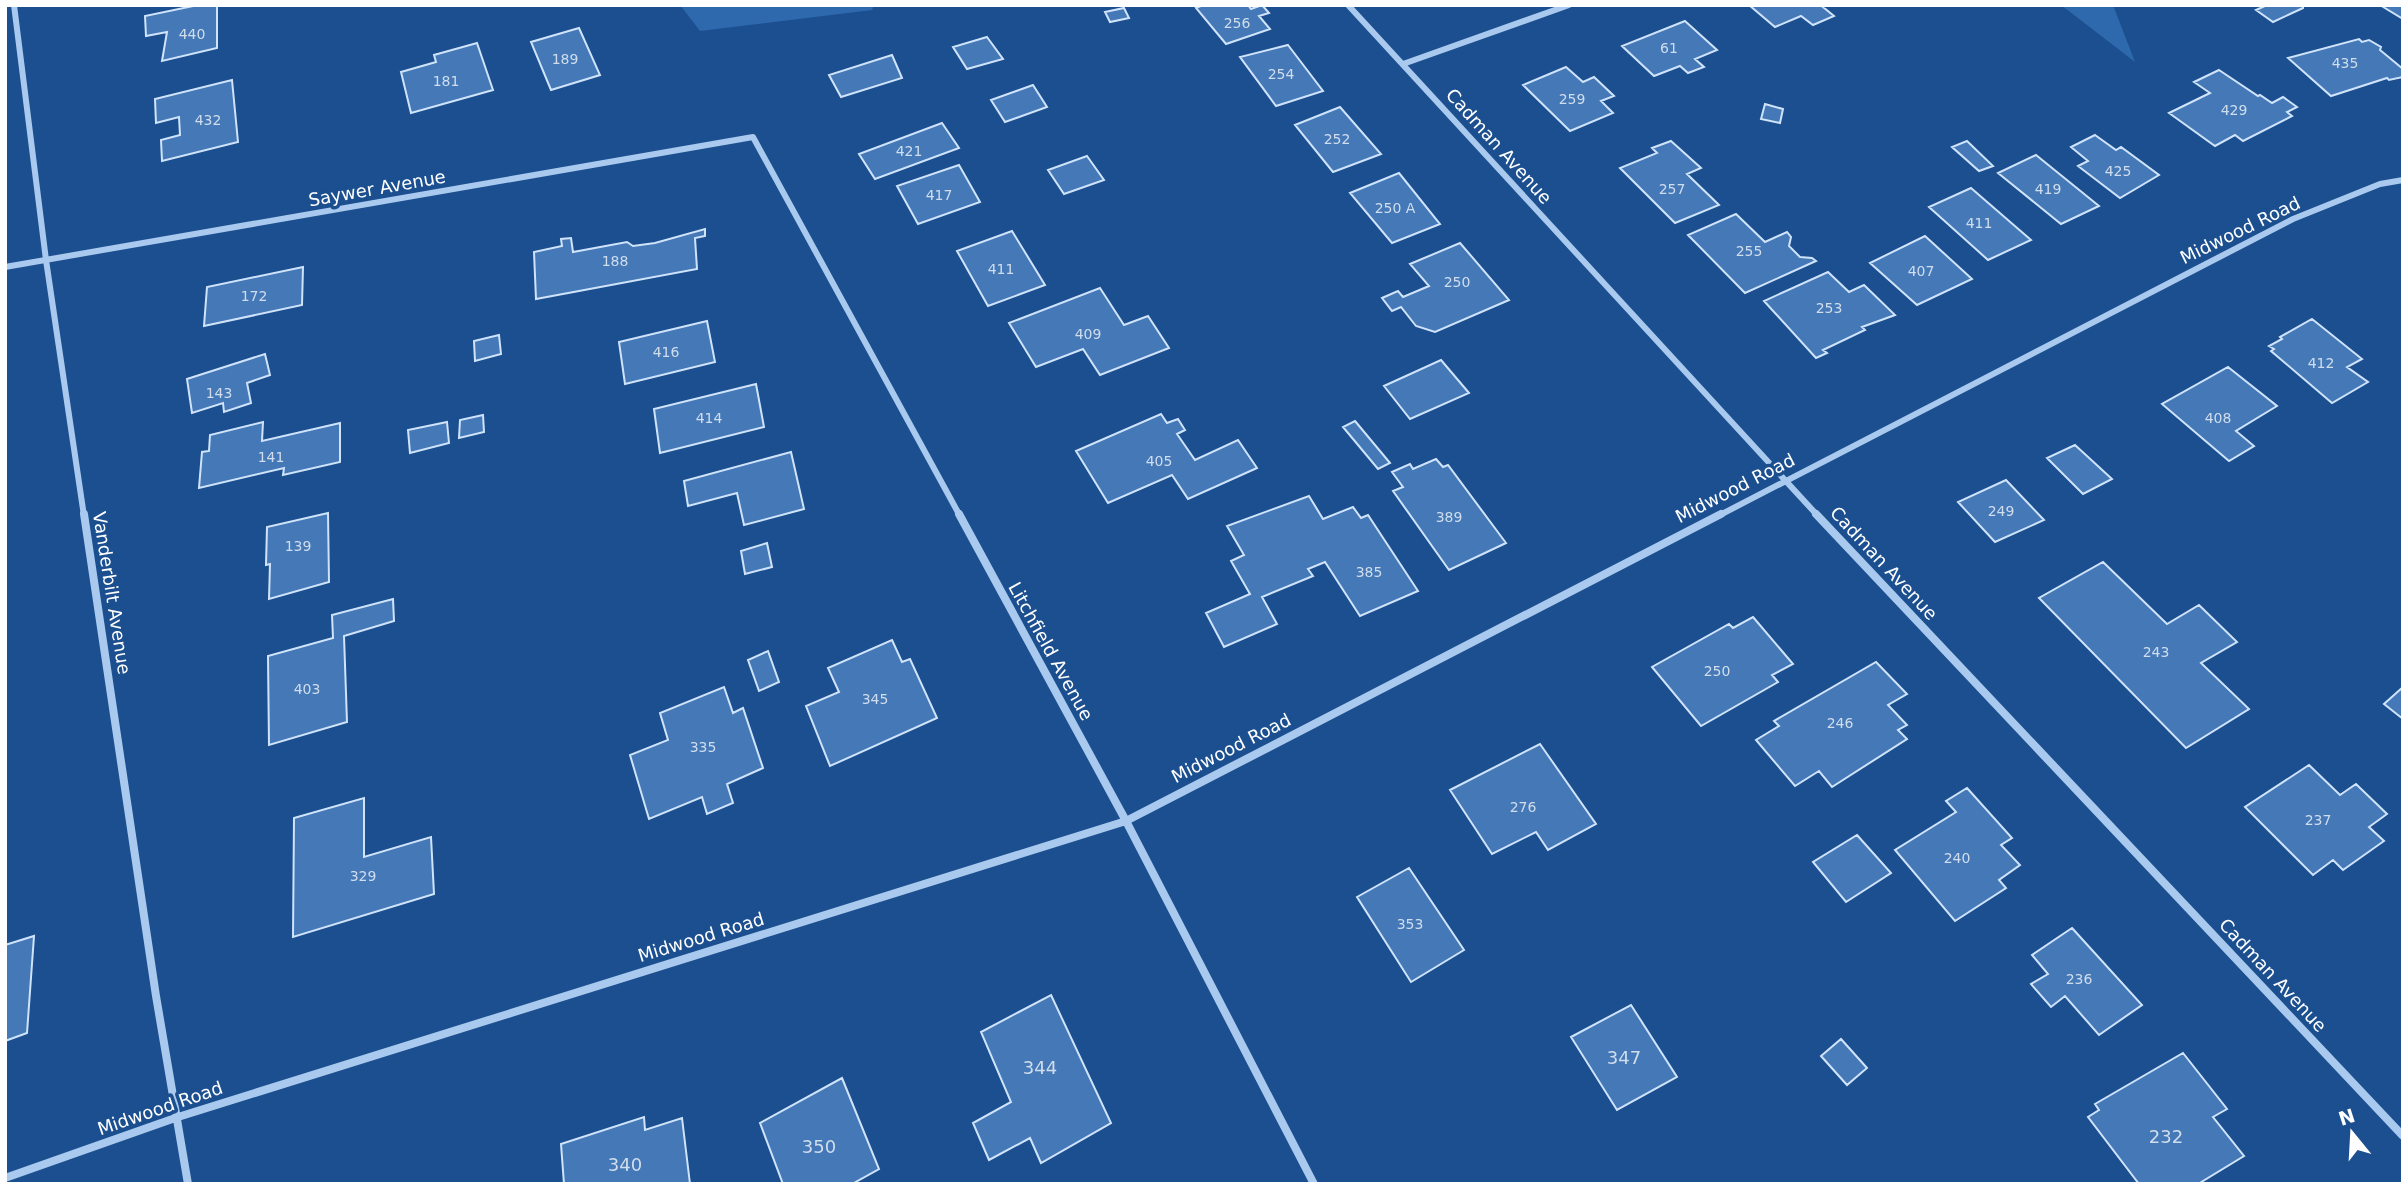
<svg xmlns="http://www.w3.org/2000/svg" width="2408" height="1189" font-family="'DejaVu Sans',sans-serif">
<rect width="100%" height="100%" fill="#1b4f8f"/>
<path fill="#2e69ad" d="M680,5h194l-2,5 -172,21z
M2061,5h52l22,57z"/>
<path fill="#4478b7" stroke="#cfe3fa" stroke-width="2" d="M198,5h19v43l-55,13 5,-29 -21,4 -1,-20z
M1203,5h45l3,4 11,-4 7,8 -10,3 11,13 -44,15 -30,-36z
M1749,5h79l-5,2 11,9 -21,9 -12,-9 -26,11z
M2267,5l9,1 27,-1v3l-30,14 -17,-12z
M2380,5h23v14z
M1124,8l5,10 -19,4 -5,-10z
M1685,21l32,29 -22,9 9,8 -16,6 -8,-7 -26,10 -32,-30z
M579,28l21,47 -49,15 -20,-48z
M987,37l16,22 -36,10 -14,-22z
M2359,39l3,3 7,-2 12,7 -1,3 23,19v8l-14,3 -2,-2 -56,18 -43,-38z
M477,43l16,47 -82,23 -10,-41 35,-10 -2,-7z
M1288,45l35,46 -47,15 -36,-49z
M892,55l10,23 -61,19 -12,-22z
M1566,67l17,15 11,-5 20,19 -13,5 12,12 -43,18 -47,-46z
M2219,70l39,26 2,-1 12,8 11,-6 14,10 -10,5 5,4 -49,25 -8,-6 -20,11 -46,-33 41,-20 -16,-11z
M232,80l6,62 -76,19 -1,-21 19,-5 -1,-18 -23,6 -1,-24z
M1033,85l14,22 -42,15 -14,-22z
M1765,104l18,5 -3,14 -19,-4z
M1340,107l41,47 -48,18 -38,-47z
M942,123l17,25 -84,31 -16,-25z
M2095,135l21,15 5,-3 38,28 -39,23 -42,-32 10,-5 -17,-14z
M1671,141l30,27 -14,6 32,31 -44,18 -55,-55 37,-15 -5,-5z
M1967,141l26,25 -14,5 -27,-24z
M2036,155l63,51 -38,18 -63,-51z
M1087,156l17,24 -40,14 -16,-24z
M959,165l21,37 -62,22 -21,-38z
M1399,173l41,51 -48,19 -42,-50z
M1971,188l60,52 -43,20 -59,-53z
M1736,214l29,28 22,-10 4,5 -2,9 11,11 12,1 4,3 -71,32 -57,-58z
M705,229v7l-10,2 2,31 -161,30 -2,-47 28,-6 -1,-7 10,-1 2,14 54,-10 6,4 22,-3z
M1012,231l33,54 -57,21 -31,-55z
M1925,236l47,43 -55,26 -47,-42z
M1460,243l49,57 -74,32 -19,-6 -15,-19 -9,4 -10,-13 16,-7 5,6 26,-11 -19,-22z
M303,267l-1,38 -98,21 3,-39z
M1828,272l21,20 15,-7 31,30 -33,12 3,3 -42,20 4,3 -11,5 -52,-57z
M1100,288l24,37 24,-9 21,32 -69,27 -17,-26 -47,18 -27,-44z
M2312,319l50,40 -15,8 21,15 -36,21 -61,-52 3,-2 -5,-3 13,-7 -2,-2z
M707,321l8,41 -90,22 -6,-42z
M499,335l2,19 -26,7 -1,-20z
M265,354l5,21 -23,8 4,20 -27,9 -1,-9 -31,10 -5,-34z
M1441,360l28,33 -59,26 -26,-33z
M2228,367l49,39 -41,25 18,15 -25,15 -67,-57z
M756,384l8,43 -104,26 -6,-44z
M1161,414l6,9 11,-4 7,11 -8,4 18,26 43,-20 19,28 -69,31 -16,-24 -64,28 -32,-52z
M483,415l1,17 -25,6 1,-18z
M1355,421l35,42 -12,6 -35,-42z
M263,422l-1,19 78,-18v39l-57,13 1,-7 -85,20 3,-36 7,-1 1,-16z
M447,422l2,21 -39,10 -2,-23z
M2075,445l37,34 -29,15 -36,-36z
M791,452l13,57 -60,16 -7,-32 -49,13 -4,-25z
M1436,459l7,8 5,-2 58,78 -57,27 -56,-79 10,-4 -11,-15 18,-8 3,5z
M2006,480l38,40 -49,22 -37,-40z
M1309,496l14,23 30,-12 8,11 7,-3 50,76 -58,25 -35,-54 -17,7 5,7 -51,21 15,27 -53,23 -18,-34 44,-19 -19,-33 13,-6 -17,-29z
M328,513l1,69 -60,17 1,-35 -4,1 1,-38z
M767,543l5,24 -27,7 -4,-23z
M2103,562l64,62 32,-19 38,37 -36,21 48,46 -63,39 -147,-150z
M393,599l1,22 -50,15 3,86 -78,23 -1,-89 65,-18 -1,-23z
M1753,617l40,47 -21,11 6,7 -77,44 -49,-59 77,-43 4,4z
M892,640l10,22 8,-3 27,59 -107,48 -24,-60 33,-14 -11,-24z
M768,651l11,31 -20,9 -11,-31z
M1876,662l31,32 -19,11 19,20 -9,5 9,9 -75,48 -13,-16 -24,15 -39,-46 23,-14 -5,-5z
M724,687l9,26 10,-5 20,60 -36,16 6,19 -26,11 -5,-17 -53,22 -19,-64 38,-15 -8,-27z
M2403,687v32l-19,-15z
M1540,744l56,80 -48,26 -12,-18 -44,22 -42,-64z
M2309,765l31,30 16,-11 31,30 -18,13 15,14 -41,29 -10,-10 -20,15 -68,-68z
M1967,788l45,50 -11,7 19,20 -21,15 7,8 -51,33 -60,-71 61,-38 -10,-11z
M364,798v59l67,-20 3,57 -141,43 1,-119z
M1857,835l34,38 -45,29 -33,-40z
M1409,868l55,82 -53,32 -54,-85z
M2072,928l70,77 -43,30 -34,-39 -14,11 -20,-23 17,-10 -16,-19z
M34,936l-7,97 -22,8v-96z
M1051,995l60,128 -70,40 -11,-25 -41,22 -16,-37 38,-21 -30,-70z
M1631,1005l46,72 -60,33 -46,-73z
M1841,1039l26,29 -20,17 -26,-29z
M2183,1053l44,56 -14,8 31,39 -46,28h-59l-51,-67 11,-7 -4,-6z
M842,1078l37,91 -27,15h-69l-23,-61z
M644,1117l1,13 37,-12 8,66h-126l-3,-40z"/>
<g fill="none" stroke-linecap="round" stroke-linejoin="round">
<path stroke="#a9c9ee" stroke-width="6" d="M14,5l32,255 38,256
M1348,5l470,511
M1403,64l166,-59
M5,267l748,-130 207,379
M1718,516l575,-297 87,-35 23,-4"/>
<path stroke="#a9c9ee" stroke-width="8" d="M84,514l72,482 32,188
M959,514l167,307 188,363
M1816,514l587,622
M5,1178l173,-61 948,-296 595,-307"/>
</g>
<g text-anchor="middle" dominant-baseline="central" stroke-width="7" stroke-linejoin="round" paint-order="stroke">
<g font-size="14" fill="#d0dded">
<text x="1237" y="23">256</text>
<text x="192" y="34">440</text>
<text x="1669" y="48">61</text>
<text x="565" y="59">189</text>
<text x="2345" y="63">435</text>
<text x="1281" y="74">254</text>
<text x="446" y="81">181</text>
<text x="1572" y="99">259</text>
<text x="2234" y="110">429</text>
<text x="208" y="120">432</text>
<text x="1337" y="139">252</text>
<text x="909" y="151">421</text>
<text x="2118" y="171">425</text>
<text x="1672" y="189">257</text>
<text x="2048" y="189">419</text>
<text x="939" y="195">417</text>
<text x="1395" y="208">250 A</text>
<text x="1979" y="223">411</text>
<text x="1749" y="251">255</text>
<text x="615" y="261">188</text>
<text x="1001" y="269">411</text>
<text x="1921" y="271">407</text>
<text x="1457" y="282">250</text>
<text x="254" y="296">172</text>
<text x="1829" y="308">253</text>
<text x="1088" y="334">409</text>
<text x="666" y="352">416</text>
<text x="2321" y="363">412</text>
<text x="219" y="393">143</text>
<text x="709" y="418">414</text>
<text x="2218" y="418">408</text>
<text x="271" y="457">141</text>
<text x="1159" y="461">405</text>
<text x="2001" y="511">249</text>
<text x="1449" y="517">389</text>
<text x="298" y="546">139</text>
<text x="1369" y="572">385</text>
<text x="2156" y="652">243</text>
<text x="1717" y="671">250</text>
<text x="307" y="689">403</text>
<text x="875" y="699">345</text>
<text x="1840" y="723">246</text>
<text x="703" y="747">335</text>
<text x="1523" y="807">276</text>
<text x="2318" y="820">237</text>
<text x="1957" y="858">240</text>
<text x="363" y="876">329</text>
<text x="1410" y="924">353</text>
<text x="2079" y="979">236</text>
</g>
<g font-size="18" fill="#fff" stroke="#1b4f8f">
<text transform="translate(1499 146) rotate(48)">Cadman Avenue</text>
<text transform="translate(377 188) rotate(-10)">Saywer Avenue</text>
<text transform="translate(2240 230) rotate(-26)">Midwood Road</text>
<text transform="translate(1735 488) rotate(-27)">Midwood Road</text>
<text transform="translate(1884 563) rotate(47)">Cadman Avenue</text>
<text transform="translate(112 593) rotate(81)">Vanderbilt Avenue</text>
<text transform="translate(1051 651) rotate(61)">Litchfield Avenue</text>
<text transform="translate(1231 748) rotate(-27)">Midwood Road</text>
<text transform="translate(701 937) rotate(-17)">Midwood Road</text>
<text transform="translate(2273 975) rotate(47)">Cadman Avenue</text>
<text transform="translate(160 1108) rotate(-19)">Midwood Road</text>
</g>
<g font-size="18" fill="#d0dded">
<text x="1624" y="1057">347</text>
<text x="1040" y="1067">344</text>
<text x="2166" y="1136">232</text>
<text x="819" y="1146">350</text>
<text x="625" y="1164">340</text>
</g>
</g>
<rect width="2408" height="1189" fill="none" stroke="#ffffff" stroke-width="14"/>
<g transform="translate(2352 1133) rotate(342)" stroke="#1b4f8f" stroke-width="5" paint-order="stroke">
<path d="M0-5L12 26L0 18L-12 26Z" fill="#ffffff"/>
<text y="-10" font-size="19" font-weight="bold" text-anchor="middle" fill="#ffffff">N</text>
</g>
</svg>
